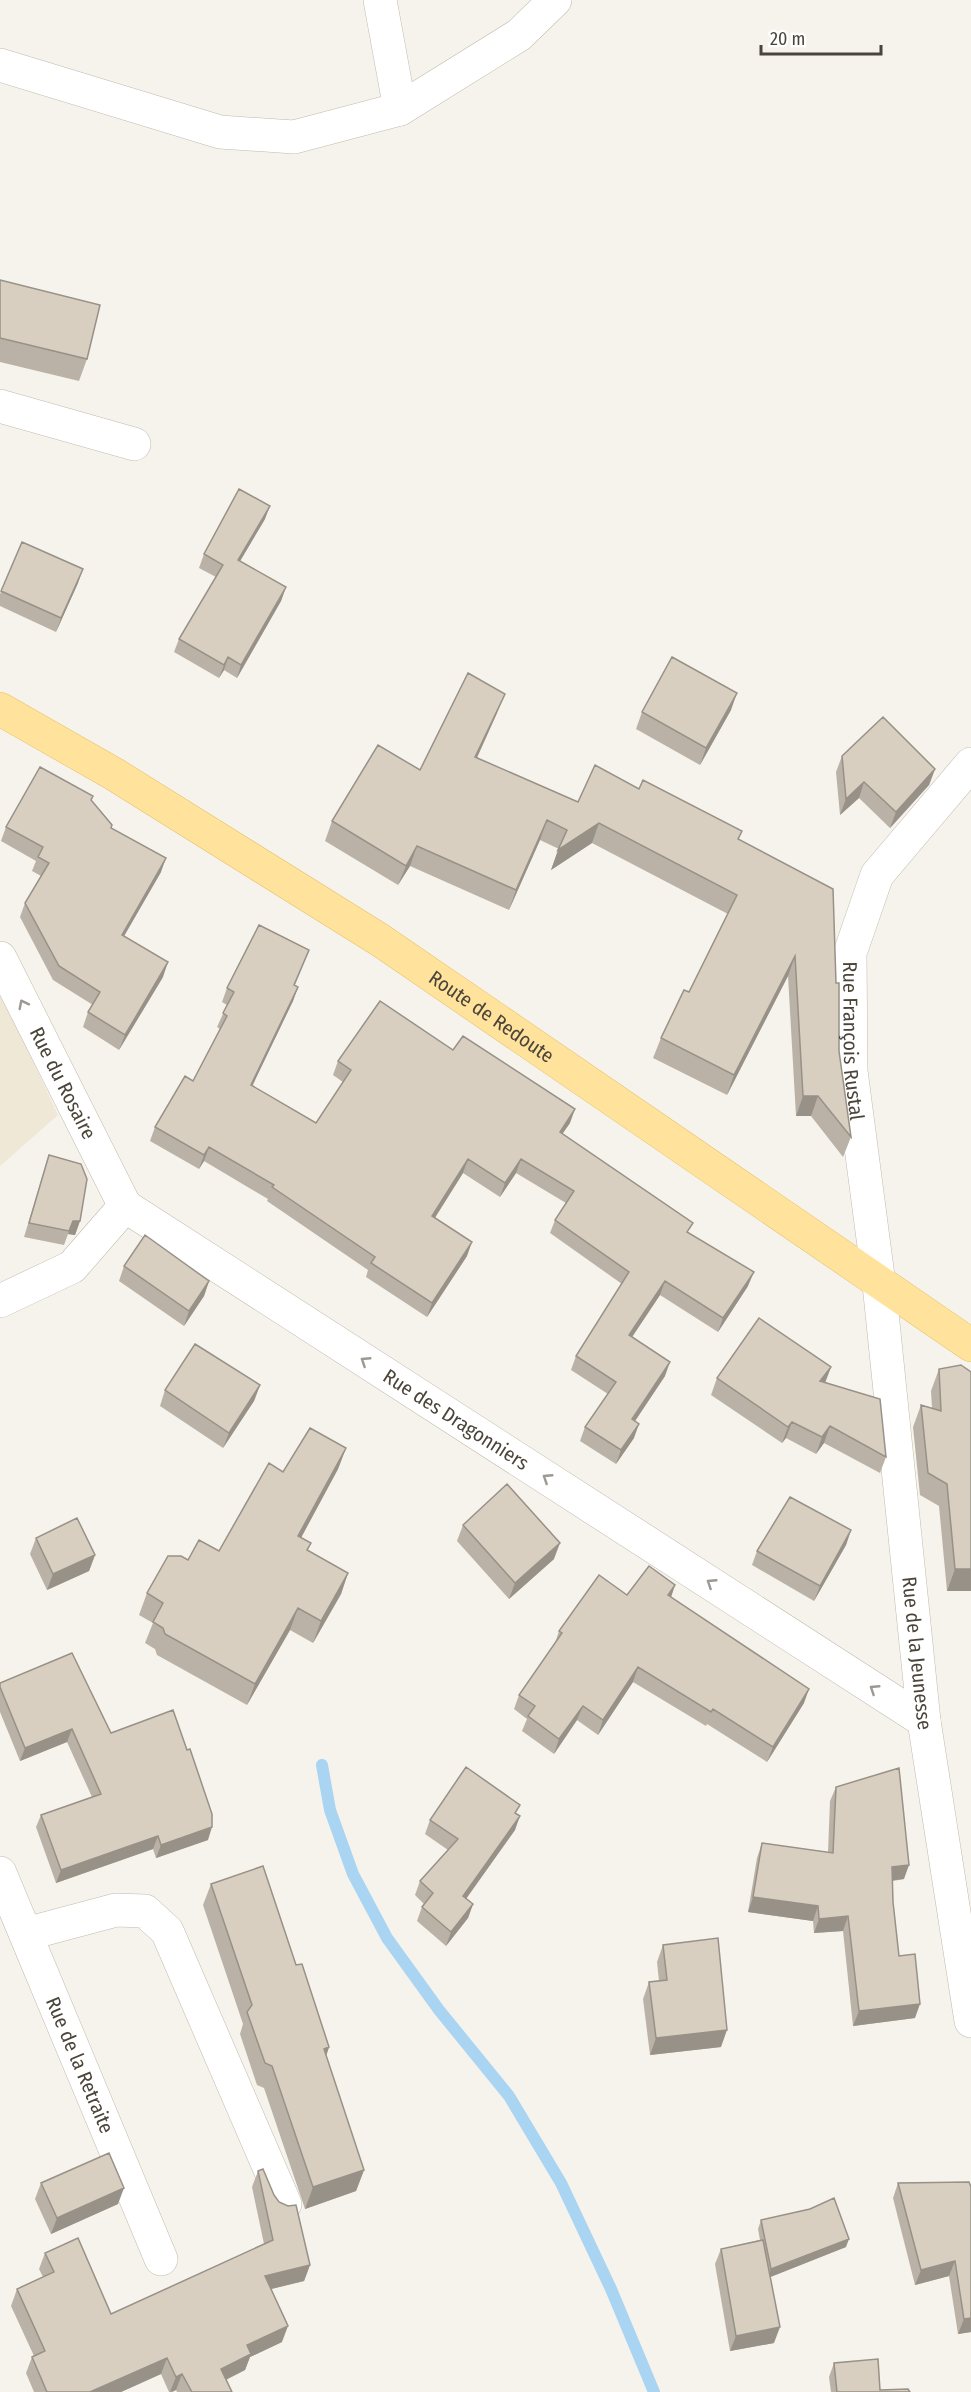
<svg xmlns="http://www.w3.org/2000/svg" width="971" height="2392" font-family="'Fira Sans Condensed',sans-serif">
<rect width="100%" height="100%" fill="#f6f3ec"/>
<path fill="#efe8d6" d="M0,991l58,124 -58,51z"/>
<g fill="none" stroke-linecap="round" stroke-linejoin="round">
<path stroke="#a9d4f2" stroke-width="12" d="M322,1765l8,45 23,64 34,64 52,72 70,86 52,87 50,106 43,103"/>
<g stroke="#c2bbae" stroke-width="34">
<g id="minor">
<path d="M380,0l20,109"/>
<path d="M0,65l220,67 74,5 106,-28 119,-74 36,-35"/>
<path d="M0,406l134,38"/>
<path id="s1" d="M971,764l-94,111 -27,78 1,118 28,213 45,437 47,300"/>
<path id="s2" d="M0,958l125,248"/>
<path id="s3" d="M125,1206l799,515"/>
<path d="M0,1301l72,-34 53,-61"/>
<path id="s4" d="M0,1873l161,386"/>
<path d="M26,1934l90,-24 29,1 22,20 118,273"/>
</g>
</g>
<g stroke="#e6c16a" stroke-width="34">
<g id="major">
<path id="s5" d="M0,709l114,65 266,166 591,405"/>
</g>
</g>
<use href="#minor" stroke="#fff" stroke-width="33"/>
<use href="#major" stroke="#ffe39c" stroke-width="33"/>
</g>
<path fill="#bab2a6" d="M0,280l87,79 -8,22 -79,-19z
M265,519l-25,42 46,26 -5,14 -44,77 -13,-8 -5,8 -45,-26 5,-13 37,-62 -17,-9 5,-14z
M22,542l56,41 -22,49 -56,-26v-12z
M731,710l-31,55 -64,-36 6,-17z
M497,713l-20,45 101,44 61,-13 103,42 -3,8 97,144 3,68 12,86 -8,20 -32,-41h-15l-8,-140 -61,119 -74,-37 8,-20 28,-46 39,-78 -136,-71 -41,27 8,-21 -19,-9 -31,70 -99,-44 -12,19 -73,-44 7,-20 88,-51z
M842,756l93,13 -6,16 -39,43 -31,-30 -19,17 -4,-43z
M91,801l20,27 50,44 -37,64 39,41 -44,73 -36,-23 5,-15 5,-7 -40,-25 -33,-63 5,-14 16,-27 -9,-5 4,-10 -35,-20 5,-14z
M309,950l-14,35 3,2 -5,14 -41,85 64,37 27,-41 -10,-7 5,-14 115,-11 117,73 -8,11 127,99 59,53 -30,46 -58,-37 -28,42 33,39 -30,45 -1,17 -18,26 -36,-23 5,-14 23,-33 -37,-24 5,-14 46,-72 -72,-51 5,-13 11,-17 -50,-30 -16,24 -37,-24 -28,45 32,38 -40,61 -61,-40 2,-7 -101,-69 1,-2 -64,-38 -5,8 -49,-28 5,-14 38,-46 27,-52 -3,-2 10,-22 -5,-3 5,-14z
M49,1155l31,66 -5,14 -7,-1 -4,11 -40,-8z
M124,1266l85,15 -5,15 -20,30 -65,-45z
M831,1367l-6,15 61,75 -6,16 -56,-30 -8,11 -30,-16 -4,5 -71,-48 6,-17z
M939,1369l32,3v219h-24l-8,-85 -19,-11 -7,-68 8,-22 11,3 -1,-17z
M260,1385l-6,16 -31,47 -63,-42 5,-16z
M346,1448l-8,21 -37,69 10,5 -3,7 40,23 -7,21 -28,49 -23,-13 -43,75 -90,-50 -2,-6 -10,-6 8,-20 -14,-8 8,-22 41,-33 31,-9 64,-79z
M463,1525l91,34 -45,40 -52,-58z
M851,1530l-5,15 -32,56 -62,-36 5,-14z
M36,1538l59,17 -6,16 -42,19 -17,-36z
M675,1585l-4,12 133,106 -37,59 -60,-38 -1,2 -73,-44 -35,53 -21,-15 -23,34 -32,-23 5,-12 -13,-10 5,-14 36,-52 4,-12 68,-36z
M0,1683l111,50 97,107 -52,18 -3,-9 -97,34 -20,-56 5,-12 51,-18 -25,-55 -47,19 -20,-49z
M836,1787l68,92 -11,2v21l6,54 16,62 -62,8 -10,-95 -29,2 -1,-12 -65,-9 9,-54 5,-15 66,9 2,-51z
M517,1814l-2,16 -49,69 7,5 -5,14 -22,28 -29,-25 5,-14 2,-3 -9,-9 5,-14 28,-31 -23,-16 5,-14z
M211,1884l85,81 33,82 -3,9 38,114 -8,21 -51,18 -41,-121 -7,-3 -17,-51 3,-10 -40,-119z
M663,1945l58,102 -71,8 -7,-56 6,-17 10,-1 -2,-19z
M258,2171l16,24 36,70 -6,16 -33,8 11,53 -32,15 -5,13 -19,10 6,12h-55l-1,-2 -3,2h-4l-8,-18 -40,18h-87l-8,-19 6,-16 2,-1 -23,-50 6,-17 26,-12 -4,-8 6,-16 66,61 153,-70 -12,-57z
M41,2183l77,21 -67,30 -16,-35z
M898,2183l73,4v145l-13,2 -9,-58 -34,9 -22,-87z
M761,2220l85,27 -76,30 4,66 -44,8 -15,-87 6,-15 39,-9 -2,-11z
M834,2363l46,27 30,2h-79l-2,-15z"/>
<path fill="#979187" d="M270,506l-5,13 -32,54 5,-13z
M83,569l-5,14 -22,49 5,-14z
M286,587l-5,14 -44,77 4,-13z
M228,657l-4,13 -5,8 5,-13z
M737,693l-6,17 -31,55 6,-17z
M505,694l-8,19 -29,64 7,-20z
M935,769l-6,16 -39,43 6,-16z
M864,782l-5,16 -19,17 6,-16z
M547,820l-7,20 -31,70 7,-20z
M599,823l-7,20 -41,27 7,-20z
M417,846l-7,20 -12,19 8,-19z
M166,858l-5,14 -45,78 6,-15z
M795,956l-7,20 -61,119 7,-20z
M168,962l-5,15 -44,73 6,-15z
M298,987l-5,14 -47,98 5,-14z
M803,1096h15l-7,20h-15z
M575,1109l-5,14 -16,23 6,-14z
M209,1147l-5,14 -5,8 5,-14z
M468,1159l-5,14 -36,57 5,-14z
M521,1159l-5,14 -16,24 5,-14z
M73,1221h7l-5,14 -7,-1z
M472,1242l-5,14 -40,61 5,-14z
M754,1272l-6,14 -30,46 5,-14z
M209,1281l-5,15 -20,30 5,-15z
M665,1281l-5,14 -36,54 5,-14z
M670,1362l-5,14 -38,57 5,-14z
M831,1367l-6,16 -5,-2z
M260,1385l-6,16 -31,47 6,-15z
M792,1422l-6,16 -4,5 6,-16z
M639,1424l-5,14 -18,26 5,-14z
M830,1426l-6,17 -8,11 6,-17z
M346,1448l-8,21 -48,89 8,-22z
M851,1530l-5,15 -32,56 6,-15z
M560,1543l-6,16 -45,40 6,-16z
M95,1555l-6,16 -42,19 6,-16z
M955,1569h16v22h-24z
M348,1573l-7,21 -28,49 8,-22z
M675,1585l-5,15 -2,-5z
M298,1608l-8,22 -43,75 8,-21z
M638,1667l-5,15 -35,53 5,-15z
M809,1689l-5,14 -37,59 6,-15z
M583,1706l-6,14 -23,34 5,-15z
M72,1729l-5,13 -47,19 5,-13z
M520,1816l-5,14 -57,80 5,-14z
M212,1827l-4,13 -52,18 5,-13z
M158,1836l-5,13 -97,34 5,-13z
M909,1865l-5,14 -17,2 5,-14z
M753,1897l65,9 -5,15 -65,-9z
M473,1904l-5,14 -22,28 5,-14z
M848,1916l-5,15 -29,2 5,-14z
M920,2004l-5,14 -62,8 6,-15z
M727,2030l-6,17 -71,8 6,-17z
M329,2047l-7,22 2,-20z
M364,2170l-8,21 -51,18 8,-22z
M124,2188l-6,16 -67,30 6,-16z
M849,2239l-3,8 -78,31 3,-9z
M955,2261l-6,15 -34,9 6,-15z
M310,2265l-6,16 -45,11 6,-16z
M971,2318v14l-13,2 6,-15z
M288,2326l-6,16 -32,15 -5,13 -30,15 6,-16 26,-24z
M780,2327l-6,16 -44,8 6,-15z
M167,2358l-6,16 -40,18h-31z
M182,2374l-6,16 -6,2 6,-15z"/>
<path fill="#d8cfc1" stroke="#979187" stroke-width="1.5" d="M0,280l100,25 -13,54 -87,-21z
M239,489l31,17 -32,54 48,27 -45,78 -13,-8 -4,8 -45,-26 44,-74 -19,-11z
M22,542l61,27 -22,49 -60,-27z
M672,657l65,36 -31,55 -64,-36z
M468,673l37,21 -30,63 103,45 17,-37 44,24 4,-9 99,51 -4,8 95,50 3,94h3v68l12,86 -33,-41h-15l-8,-140 -61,119 -73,-37 23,-48 5,2 48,-97 -138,-72 -41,27 9,-20 -20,-10 -31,70 -99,-44 -11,20 -74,-45 46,-76 42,25z
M883,717l52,52 -39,43 -32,-30 -18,17 -4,-43z
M40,767l53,29 -2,4 21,25 -1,3 55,30 -44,77 46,27 -43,73 -37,-23 12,-20 -41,-26 -34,-63 24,-40 -11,-6 5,-10 -37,-20z
M259,925l50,25 -15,35 4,2 -47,98 65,38 35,-53 -13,-9 42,-60 73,49 10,-14 112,73 -15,23 133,91 -6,9 67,40 -31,46 -58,-37 -36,54 41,27 -38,57 7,5 -18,26 -36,-23 31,-45 -40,-26 53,-84 -74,-52 19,-29 -53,-32 -16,24 -37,-24 -36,57 40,26 -40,61 -61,-40 4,-6 -103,-70 2,-2 -65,-38 -5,8 -49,-28 30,-51 8,5 34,-65 -4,-3 11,-21 -7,-4z
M49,1155l32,9 6,15 -7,42h-7l-4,10 -40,-8z
M145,1235l64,46 -20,30 -65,-45z
M759,1318l72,49 -11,14 60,18 6,58 -56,-31 -8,11 -30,-15 -4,5 -71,-49z
M195,1344l65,41 -31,48 -64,-43z
M961,1365l10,7v197h-16l-8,-85 -19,-11 -7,-68 20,6 -2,-42z
M310,1428l36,20 -48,88 13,7 -4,7 41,23 -27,48 -23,-13 -43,76 -90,-50 -2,-6 -10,-6 10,-19 -16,-10 21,-37h13l7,4 11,-20 20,11 50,-88 14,9z
M507,1484l53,59 -45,40 -52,-58z
M790,1497l61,33 -31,56 -63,-35z
M77,1518l18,37 -42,19 -17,-36z
M649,1566l26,19 -7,10 141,94 -36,58 -60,-38 -2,3 -73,-45 -35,53 -20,-14 -24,33 -31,-23 7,-10 -16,-11 43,-62 -3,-2 40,-56 28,20z
M72,1653l39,80 62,-23 14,40 3,-1 22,65v13l-51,18 -3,-9 -97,34 -20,-55 60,-21 -29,-65 -47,19 -25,-61v-4z
M466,1767l54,38 -5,8 5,3 -57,80 10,8 -22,28 -29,-25 11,-14 -13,-12 38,-42 -28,-19z
M899,1768l10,97 -17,2 1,35 6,54 16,-2 5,50 -61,7 -11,-95 -29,3 -1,-13 -65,-9 9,-54 71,10 3,-66z
M263,1866l33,99 6,-1 27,83 -5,2 40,121 -51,17 -41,-121 -7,-3 -18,-51 5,-7 -41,-121z
M718,1938l9,92 -71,8 -7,-56 18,-2 -4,-35z
M109,2153l15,35 -67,30 -16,-35z
M263,2169l11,26 5,7 9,4 8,-1 14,60 -45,11 23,50 -41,19 4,9 -30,15 11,23h-40l-10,-18 -6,3 -9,-19 -77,34h-43l-15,-35 13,-6 -28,-62 37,-17 -9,-19 33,-15 33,76 162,-74 -15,-69z
M969,2182l2,5v131l-7,1 -9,-58 -34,9 -23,-87z
M834,2198l15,41 -78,30 -10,-49 49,-11z
M763,2240l17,87 -44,9 -15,-87z
M878,2359l2,31 28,-1 2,3h-73l-3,-29z"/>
<defs><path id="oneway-chevron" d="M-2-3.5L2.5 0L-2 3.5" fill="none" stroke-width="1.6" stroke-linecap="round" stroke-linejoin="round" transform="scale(1.5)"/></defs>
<g stroke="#9c9892">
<use href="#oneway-chevron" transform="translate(23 1004) rotate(-117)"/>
<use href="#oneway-chevron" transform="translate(365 1361) rotate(-147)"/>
<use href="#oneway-chevron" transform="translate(547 1478) rotate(-147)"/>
<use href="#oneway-chevron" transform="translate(711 1583) rotate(-147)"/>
<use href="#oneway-chevron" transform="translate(874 1689) rotate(-147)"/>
</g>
<g text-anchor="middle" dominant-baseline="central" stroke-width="4.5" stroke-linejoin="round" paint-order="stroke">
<g font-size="20" fill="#4b4439" stroke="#fff">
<text stroke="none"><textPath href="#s5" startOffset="580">Route de Redoute</textPath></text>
<text stroke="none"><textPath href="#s1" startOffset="316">Rue François Rustal</textPath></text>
<text stroke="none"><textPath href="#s2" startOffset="140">Rue du Rosaire</textPath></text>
<text stroke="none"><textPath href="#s3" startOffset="394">Rue des Dragonniers</textPath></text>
<text stroke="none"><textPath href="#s1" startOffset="932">Rue de la Jeunesse</textPath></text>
<text stroke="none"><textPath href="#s4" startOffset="208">Rue de la Retraite</textPath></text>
</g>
</g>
<path d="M761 45v9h120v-9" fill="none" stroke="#4b4439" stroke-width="3"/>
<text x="770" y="45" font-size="18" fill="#4b4439" stroke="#ffffff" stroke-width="4.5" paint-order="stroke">20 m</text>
</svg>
